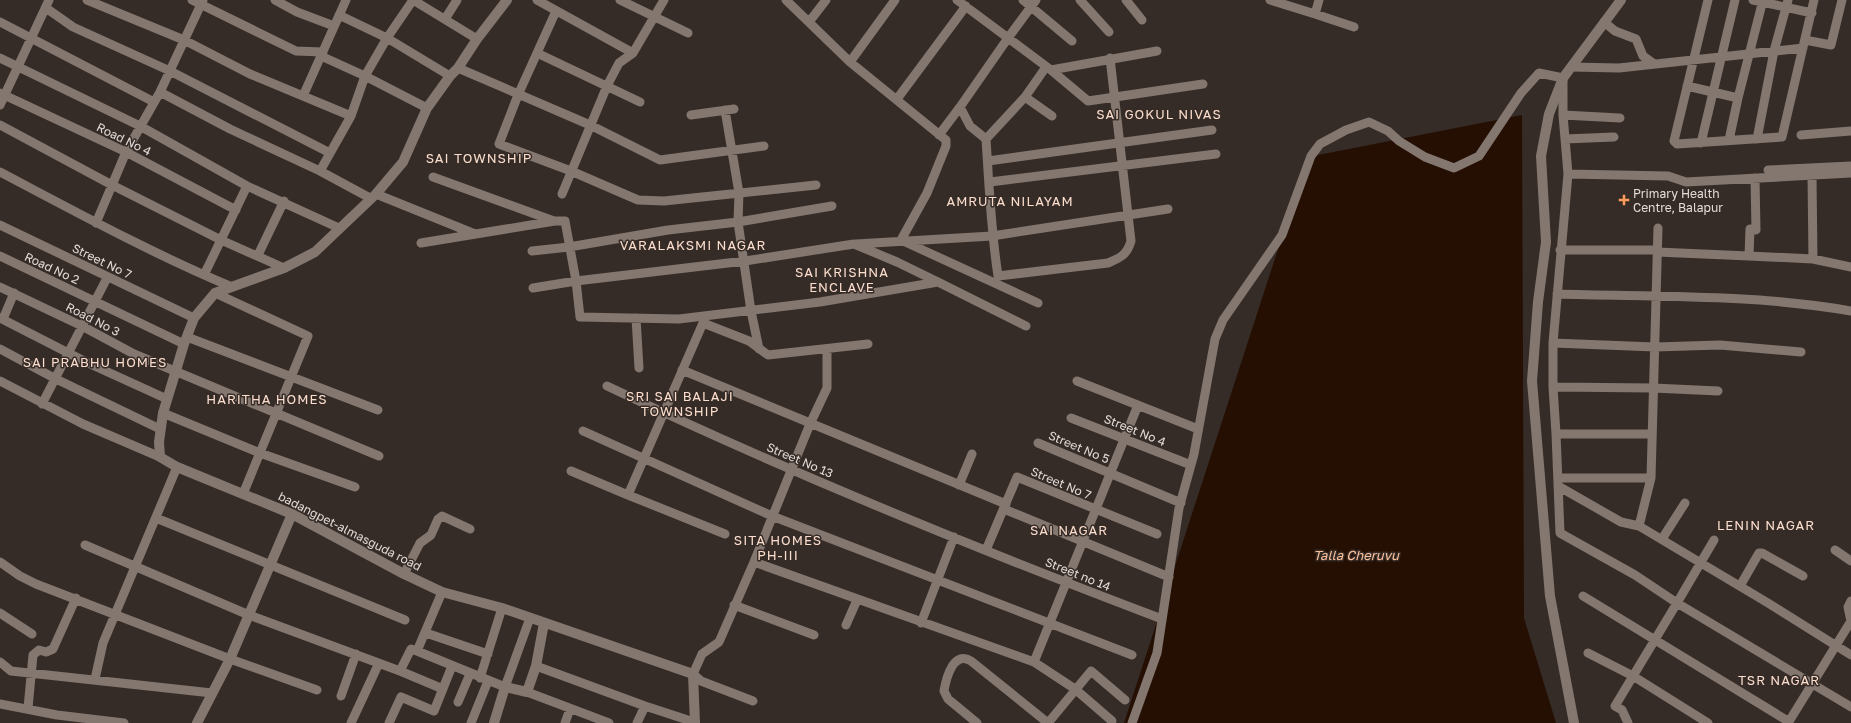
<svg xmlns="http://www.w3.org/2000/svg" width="1851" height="723" font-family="'Golos Text',sans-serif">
<rect width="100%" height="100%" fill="#362c27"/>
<path fill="#250f02" d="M1522,115l2,503 32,105h-432l184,-566z"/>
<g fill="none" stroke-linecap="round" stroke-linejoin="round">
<path stroke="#837770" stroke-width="9" d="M87,0l97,40 66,34 101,42
M192,0l104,51 27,1
M275,0l22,12 37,14
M413,0l64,39
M537,0l96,53
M620,0l68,33
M786,0l64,62 96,78v6l-19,47 -26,47 137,63
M957,0l94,70 37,31 115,-17
M1023,0l49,41
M1080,0l29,32
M1126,0l16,20
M1270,0l45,14
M1319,0l-4,14 39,13
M1708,0l-34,141 3,3 105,-7 32,-137
M1753,0l59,13
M46,8l27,19 97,44 160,82
M556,11l-38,84 -19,49 72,27 67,29 26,1 152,-16
M339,15l48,23 63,38
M445,19l12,-19
M0,22l154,80
M809,22l17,-22
M1604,22l11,9 21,8 7,17 11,8
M1805,40l26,5 11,-45
M537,53l103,49
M321,56l44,20 62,32
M0,58l140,68 107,60 92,42
M850,62l45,-62
M1046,67l-21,30 -39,42c3,46 5,92 12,137l110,-13c12,-5 19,-8 23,-22l-21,-183
M1571,67l48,1 184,-20
M458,68l132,57 70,35 104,-14
M1051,70l106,-19
M1687,86l51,12
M160,92l70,37 90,42
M0,93l126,59 110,58
M303,96l43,-96
M1025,97l27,19
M897,99l69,-93
M0,105l49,-105
M725,110l14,83 -1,29 13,89 8,38
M691,115l43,-6
M1563,115l57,3
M0,125l112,60 109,55 63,28
M939,135l21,-28
M1801,135l50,-4
M986,139l-16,-13 -10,-19 48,-69 28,-38
M1565,139l49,-2
M1757,139l17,-88 14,-51
M1729,140l9,-42 25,-98
M1701,143l34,-143
M988,161l224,-31
M1768,170l83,-4
M0,172c76,40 153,82 232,115
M1568,174l-15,169v44l100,1 65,3
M1812,176l1,83
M433,177l121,44
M1755,178l1,52 -6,-1 -1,27 64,3 38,8
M990,182l226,-28
M376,194l99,40
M562,194l45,-108 12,-23 14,-10 31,-53
M370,198l-50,-27 31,-55 14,-40 22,-38 26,-38
M96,223l30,-71 34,-60 43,-92
M0,225l194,93
M1658,228l-7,250 -12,48 129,77 83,52
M421,243l134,-22h10l11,60 4,36 99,2 141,-17 118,-20 88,44
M856,244l136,-8 176,-27
M1560,250h97
M532,251l37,-4 99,-17 70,-8 94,-16
M1657,252l92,4
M258,255l26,-54
M0,256l184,88
M204,275l43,-89
M0,287l82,39 52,28 245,102
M533,288l43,-7 169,-20 109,-17 43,18 41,20
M215,293l93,43 -65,158
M1557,294c98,3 197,0 294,17
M706,316l-78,179 97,39
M0,318l88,45 79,36
M636,318l3,50
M3,319l11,-26
M703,323l46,18 19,14 100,-11
M187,337l191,73
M1553,343l102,4 65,-2 81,7
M0,349l56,30 104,50
M682,370l324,134
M0,381l83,43 77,33
M1077,381l121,48
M607,386c181,86 367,162 555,233
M1553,387l3,47h96
M42,404l65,-126
M163,413l97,40 95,34
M1071,418l120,47
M583,431l189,85 360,139
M1556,434l4,99 75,42 42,28 174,104
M1038,443l143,60
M571,471l57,24
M1558,478h93
M959,485l13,-31
M1558,486l63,36 18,4
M1004,509l165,68
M156,518l249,102
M1662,539l23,-36
M85,545l164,70 151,56 43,18
M986,550l31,-73 140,57
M1835,550l16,11
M0,562l20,14 16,8 194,75 87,31
M754,562l280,100 41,27 37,32
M404,574l16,-31 11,-8 7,-16 4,-3 28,13
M1740,586l19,-33h3l41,23
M442,592l-25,59 88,36 25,-69
M1583,596l205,125
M734,605l80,30
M0,613l32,21
M921,623l33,-86
M846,625l11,-25
M426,633l62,21
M1588,653l45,23 75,47
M0,662l11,9 201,22
M1034,662l104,-257
M536,666l109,40 49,16
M400,671l11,-22 6,2
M480,678l22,-70
M95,679l8,-36 74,-176
M527,692l82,31
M341,696l15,-42
M753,701l-52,-20 -8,-7 9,-20 17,-12 35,-80 56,-138 17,-36v-39
M458,702l12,-28
M0,704l57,11 67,8
M28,708l5,-53 6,-5 7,2 7,-3 23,-51
M351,723l28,-60
M389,723l12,-26 33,14 18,-45
M471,723l17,-42
M565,723l5,-14
M637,723l8,-17
M977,723l-29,-24 -4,-8c2,-12 9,-41 27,-30l77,62
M1048,723l43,-52 34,29
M1132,723l25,-70 22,-145 15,-54 21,-115 8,-19 59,-85 29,-79 9,-12 26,-14 23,-8 19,9 11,10 26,16 29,11 25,-12 42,-63 18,-20 24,5v37l5,59 100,2 18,6 165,-9
M1628,723l-6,-13 -7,-4 62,-103 37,-63
M1788,723l63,-102 -3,-14 3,-6"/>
<path stroke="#837770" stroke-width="10" d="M507,0l-30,39 -19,29 -8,8 -23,32 -24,54 -27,32 -61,58 -31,16 -69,25 -21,25 -10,26 -21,69 -4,29 1,15 17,10 115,47 112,60 38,18 60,16 191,66 2,49
M197,723l33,-64 62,-145
M494,723l11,-36 22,5 9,-26 8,-43
M1574,723l-24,-127 -18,-215 6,-79 8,-60 -5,-86 8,-42 14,-36 58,-78"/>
</g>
<path fill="#ff9b5b" stroke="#362c27" stroke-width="1.5" d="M1622 194h4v4h4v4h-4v4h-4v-4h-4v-4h4z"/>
<g text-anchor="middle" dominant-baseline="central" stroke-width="3" stroke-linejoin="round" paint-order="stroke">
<g font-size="12" fill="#e3dcd9" stroke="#362c27">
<text transform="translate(124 139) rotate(26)">Road No 4</text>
<text transform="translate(102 261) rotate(26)">Street No 7</text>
<text transform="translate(52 268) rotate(25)">Road No 2</text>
<text transform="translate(93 319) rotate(27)">Road No 3</text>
<text transform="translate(1135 430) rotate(22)">Street No 4</text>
<text transform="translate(1079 447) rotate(23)">Street No 5</text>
<text transform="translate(800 460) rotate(23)">Street No 13</text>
<text transform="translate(1061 483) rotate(23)">Street No 7</text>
<text transform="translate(350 531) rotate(27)">badangpet-almasguda road</text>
<text transform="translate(1078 574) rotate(22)">Street no 14</text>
</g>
<g font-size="12" fill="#e3dcd9" stroke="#362c27" text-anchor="start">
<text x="1633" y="193">Primary Health<tspan x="1633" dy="14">Centre, Balapur</tspan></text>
</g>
<g font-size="13" letter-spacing="1" fill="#fbddcd" stroke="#362c27">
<text x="1159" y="114">SAI GOKUL NIVAS</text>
<text x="479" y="158">SAI TOWNSHIP</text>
<text x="1010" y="201">AMRUTA NILAYAM</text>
<text x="693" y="245">VARALAKSMI NAGAR</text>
<text x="842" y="272">SAI KRISHNA<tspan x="842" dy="15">ENCLAVE</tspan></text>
<text x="95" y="362">SAI PRABHU HOMES</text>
<text x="680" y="396">SRI SAI BALAJI<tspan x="680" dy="15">TOWNSHIP</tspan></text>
<text x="267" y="399">HARITHA HOMES</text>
<text x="1766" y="525">LENIN NAGAR</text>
<text x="1069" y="530">SAI NAGAR</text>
<text x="778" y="540">SITA HOMES<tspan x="778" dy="15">PH-III</tspan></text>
<text x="1779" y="680">TSR NAGAR</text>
</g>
<g font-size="13" font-style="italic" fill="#fdc09c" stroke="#362c27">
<text x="1356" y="555">Talla Cheruvu</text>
</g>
</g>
</svg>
